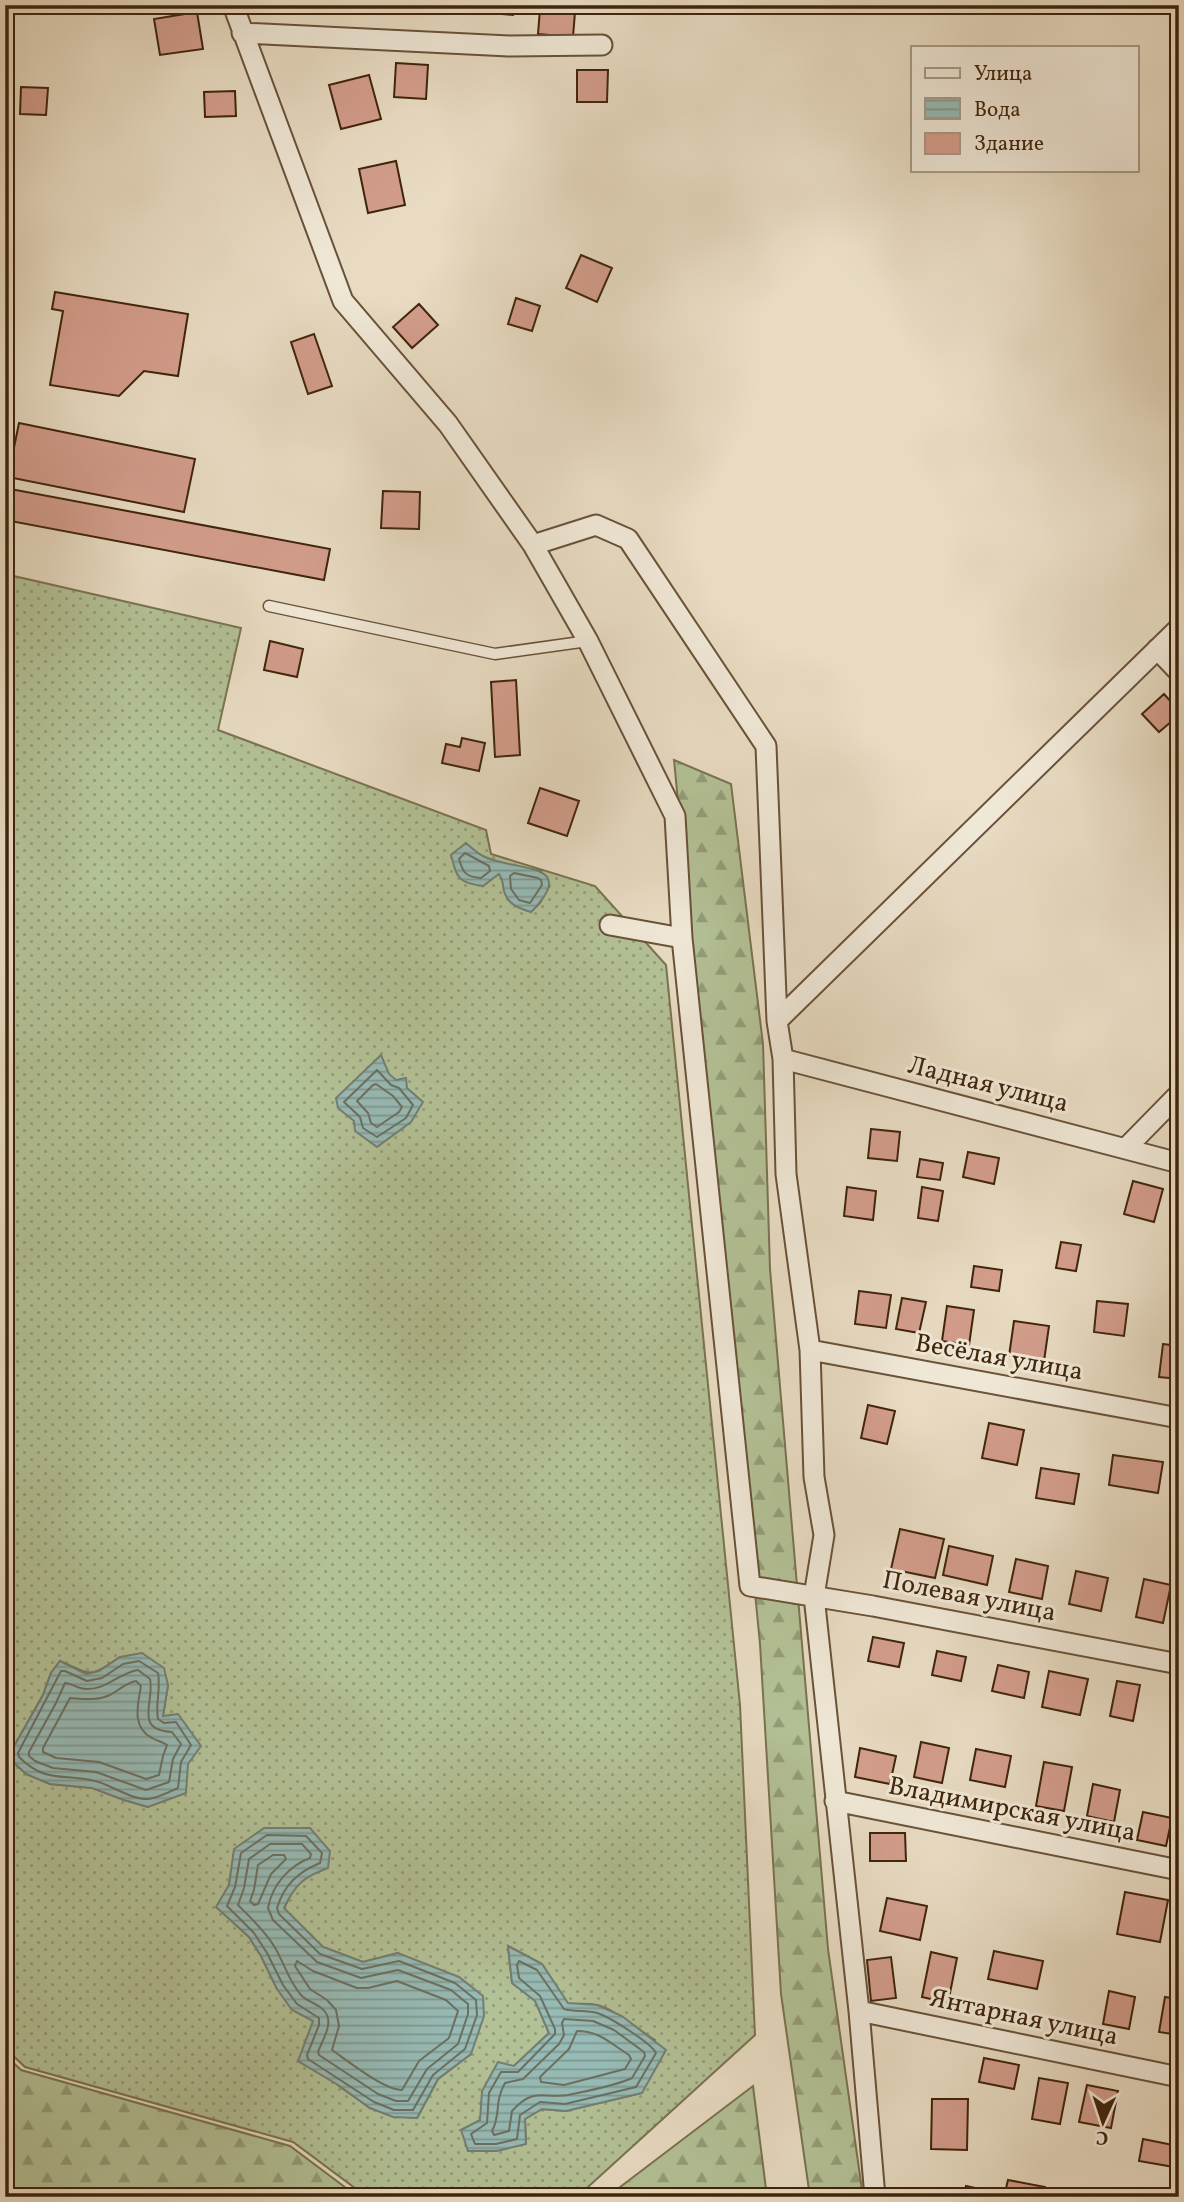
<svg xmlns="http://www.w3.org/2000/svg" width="1184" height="2202" font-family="Vollkorn,serif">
<defs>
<pattern id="grass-dots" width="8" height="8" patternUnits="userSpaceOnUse" patternTransform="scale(1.75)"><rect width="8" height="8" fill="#b3c196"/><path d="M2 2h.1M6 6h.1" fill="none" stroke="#939d79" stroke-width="1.8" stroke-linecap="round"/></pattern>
<pattern id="forest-firs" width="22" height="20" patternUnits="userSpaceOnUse" patternTransform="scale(1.75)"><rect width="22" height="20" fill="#b3c196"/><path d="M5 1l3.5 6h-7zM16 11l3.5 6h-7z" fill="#939d79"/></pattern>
<pattern id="water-rules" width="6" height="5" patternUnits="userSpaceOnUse" patternTransform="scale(1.75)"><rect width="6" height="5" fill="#97bbb6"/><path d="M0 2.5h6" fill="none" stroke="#7d9892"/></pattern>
</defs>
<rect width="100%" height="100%" fill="#e8dbc2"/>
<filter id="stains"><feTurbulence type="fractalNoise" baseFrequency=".00286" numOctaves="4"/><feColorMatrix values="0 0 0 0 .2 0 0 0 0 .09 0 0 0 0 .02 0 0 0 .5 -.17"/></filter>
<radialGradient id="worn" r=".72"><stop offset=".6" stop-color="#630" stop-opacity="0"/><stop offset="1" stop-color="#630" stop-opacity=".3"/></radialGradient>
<path fill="url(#grass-dots)" stroke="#797350" stroke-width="2" fill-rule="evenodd" d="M5,574l236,54 -23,102 268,100 5,24 104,32 71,79 74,740 15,330 -178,162h-210l-74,-55 -268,-75 -20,-19zM483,857l28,9 30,5 8,16 -9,16 -9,9 -32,-39 -16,13zM120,1657l48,28 -20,122 -24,-7 -31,-12 -43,-4 -24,-10 -18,-17 35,-62 8,-22 9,-12c34,15 28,17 60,-4zM265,1828l46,46 -18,14 -9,21 39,38 40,15 35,-9 73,101 -33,25 -21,39 -47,-10 -32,-23 -25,-64 -36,-32 -16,-33 -12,-19 -32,-30 12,-22 6,-36zM508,1946l34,18 26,40c9,0 20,-1 29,1 22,6 39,24 58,35l-13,53 -76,18 -24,-2 -17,10 1,24 -65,-13 20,-10 33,-54 35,-33 -14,-33 -23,-17z"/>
<path fill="url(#forest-firs)" stroke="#797350" stroke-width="2" d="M674,760l57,24 32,260 7,225 58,680 35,248h-53l-29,-203 -21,-350z
M5,2055l16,15 269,76 68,51h-353z
M753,2086l14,111h-160z"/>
<path fill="url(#water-rules)" stroke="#747f72" stroke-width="2" d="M466,843c5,4 11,10 17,13 29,16 99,4 48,56 -12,-4 -23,-7 -27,-21 -2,-8 0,-10 -5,-17l-16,12c-25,-3 -26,-8 -32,-31z
M381,1055l8,19 7,6 10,-2 1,10 16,14 -12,20 -34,25 -22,-16 -1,-10 -16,-13 -2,-10z
M142,1653l22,15 4,17 -5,31 15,-2 23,32 -13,18 -2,29 -38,14 -24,-7 -32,-12 -42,-4 -24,-10 -18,-17 35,-62 8,-22 9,-12 26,13 13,-3 21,-14z
M264,1828h46l20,23 -2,17c-25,9 -33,17 -44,40l39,39 40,15 35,-9 61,24 24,19 1,20 -13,38 -33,25 -21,39 -24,-1 -23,-9 -32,-23 -40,-24 15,-40 -21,-11 -15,-21 -16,-33 -12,-19 -33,-30 13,-22 5,-36z
M508,1946l34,18 26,39 29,2 25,11 44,34 -24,43 -76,18 -24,-2 -17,10 1,25 -29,7h-29l-7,-21 19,-10 2,-29 16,-29 16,4 35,-33 -14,-32 -23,-18z"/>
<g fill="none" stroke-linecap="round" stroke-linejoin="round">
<path stroke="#6b7060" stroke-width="2" d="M465,853l24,13 1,5 -9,7c-15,-1 -18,-5 -22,-19z
M514,873l24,5 3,2 1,5 -12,18 -11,-3 -8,-11 -1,-13z
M377,1070l14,15 8,3 14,17 -7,13 -29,19 -14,-9 -3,-11 -16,-15z
M376,1084l17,12 9,11 -3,5 -22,15 -6,-4 -3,-10 -11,-12 16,-16z
M139,1661l19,12c3,17 -3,31 0,46l6,4 12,-1 15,23 -10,17 -3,26c-9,4 -22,11 -31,11 -18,0 -35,-14 -52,-18 -32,-8 -49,3 -76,-24l-1,-4 43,-82h4l22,10 15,-3 21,-14z
M138,1670l12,9c5,23 -17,51 22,53l9,12 -8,15 -4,23 -23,8 -50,-18 -43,-4 -18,-7 -6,-5v-4l27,-49 9,-20c7,0 13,6 21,6 20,1 33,-16 52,-19z
M136,1681l5,5c-3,18 -10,41 11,52 5,3 11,4 15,7l-4,11 -4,19 -13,4 -47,-17 -43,-4 -13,-6v-4l27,-50c14,1 27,3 40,-3 9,-5 16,-12 26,-14z
M267,1835l39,1 16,17 -2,10c-22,9 -36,22 -43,45l2,6 41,40 42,15 37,-8 56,22 21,17 1,15 -12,34 -32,26 -20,35h-19l-20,-8 -66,-43 -1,-4 12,-30v-7l-22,-14 -14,-19 -16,-32 -13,-20 -27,-27 8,-19 6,-34z
M270,1844h32l9,10 -1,4c-21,8 -38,27 -42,50l5,12 44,42 44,16 37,-8 53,20 17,14v10l-10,30 -31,25 -19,32h-12l-18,-7 -59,-39 -1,-3c4,-11 14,-26 9,-37 -5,-11 -19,-12 -26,-20 -13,-15 -17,-33 -27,-49 -10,-16 -23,-28 -36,-41l6,-17 5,-29z
M273,1855h11l2,4 -15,15 -13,30 -4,1 -4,-4 4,-11 4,-25z
M297,1961l16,10 44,17h11l29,-7 49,19 12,11 -9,27 -30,23 -17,29c-18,0 -54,-29 -70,-40l7,-24 -3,-16 -9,-10 -17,-11 -15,-23z
M519,1961l18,9 27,39c11,3 22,1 33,4 13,4 54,30 59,40l-20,34 -71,17 -25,-2 -20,13 -3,24 -21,5h-21l-4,-10 16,-11 2,-30 12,-21h17l37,-38v-5l-15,-33 -21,-18 -2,-13z
M564,2019l29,2 21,9 30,22 1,4 -13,22c-17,8 -45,13 -64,17 -25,4 -33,-9 -56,16l-3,20 -15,4 -2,-4c9,-16 2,-29 13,-48l18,-4 36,-35 5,-9 -2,-12z
M577,2031c23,0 34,13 52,24l2,4 -6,10 -61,16 -23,-3 -1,-5 29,-28z"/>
</g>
<path fill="#d39d8c" stroke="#3f250b" stroke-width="2" d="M482,5h32l-1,10 -32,-3z
M540,9l35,3 -2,25 -35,-3z
M197,12l6,37 -43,6 -6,-36z
M396,63l32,2 -2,34 -32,-2z
M577,70h31l-1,32h-30z
M369,75l12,44 -40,10 -12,-44z
M21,87l27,1 -2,27 -26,-1z
M235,91l1,25 -31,1 -1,-25z
M396,161l9,44 -37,8 -9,-44z
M581,255l31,13 -15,34 -31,-14z
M55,292l133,22 -10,62 -34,-5 -25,25 -69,-11 13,-74 -11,-2z
M516,298l24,8 -8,25 -24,-7z
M419,304l19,21 -26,23 -19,-21z
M314,334l18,52 -24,8 -17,-52z
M19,423l176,36 -11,53 -176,-35z
M5,488l325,61 -6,31 -319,-60z
M383,491l37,1 -1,37 -38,-1z
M270,641l33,8 -6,28 -33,-7z
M516,680l4,75 -25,2 -4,-75z
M1164,694l15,17v4l-20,17 -17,-18z
M462,738l23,5 -6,28 -37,-8 4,-19 14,3z
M540,788l39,13 -12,35 -39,-13z
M871,1129l29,3 -3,29 -29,-3z
M968,1152l31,6 -5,26 -31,-7z
M920,1159l23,4 -3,17 -23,-3z
M1133,1181l30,8 -9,33 -30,-8z
M847,1187l29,4 -3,29 -29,-4z
M922,1187l21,4 -5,30 -20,-3z
M1061,1242l20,3 -5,26 -20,-3z
M974,1266l28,4 -3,21 -28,-4z
M859,1291l32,4 -5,33 -31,-4z
M902,1298l24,4 -7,31 -23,-4z
M1097,1301l31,3 -4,32 -30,-4z
M947,1306l27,4 -5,35 -27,-4z
M1014,1321l35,5 -5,35 -35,-5z
M1163,1344l16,2v33l-20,-2z
M868,1405l27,6 -8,33 -26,-6z
M989,1423l35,7 -7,35 -35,-7z
M1113,1455l50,7 -5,31 -49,-8z
M1041,1468l38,6 -5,30 -38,-6z
M900,1529l44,10 -9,39 -44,-9z
M949,1546l44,10 -6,29 -44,-10z
M1016,1559l32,7 -6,33 -33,-7z
M1076,1571l32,7 -7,33 -32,-7z
M1144,1579l27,6 -8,38 -27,-6z
M873,1637l31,6 -5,24 -31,-6z
M937,1651l29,6 -5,24 -29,-6z
M998,1665l31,7 -5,26 -32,-7z
M1049,1671l39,8 -8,36 -38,-8z
M1117,1681l23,4 -7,36 -23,-5z
M1175,1697h4v26l-9,-2z
M921,1742l28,6 -7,35 -28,-6z
M860,1748l36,8 -6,28 -35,-7z
M976,1749l35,7 -6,31 -35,-7z
M1044,1762l28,5 -8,44 -28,-5z
M1093,1784l27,6 -6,32 -27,-6z
M1143,1812l29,6 -6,28 -29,-6z
M870,1833h35l1,28h-36z
M1125,1892l43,8 -8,42 -43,-8z
M887,1898l40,8 -7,34 -40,-9z
M994,1951l49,10 -6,28 -49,-10z
M931,1952l26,6 -9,45 -26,-6z
M891,1957l5,41 -25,3 -4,-41z
M1109,1991l26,6 -6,32 -26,-5z
M1165,1997l14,2v36l-20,-3z
M984,2058l35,7 -5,24 -35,-7z
M1039,2078l29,5 -8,41 -28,-5z
M1087,2085l31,6 -7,37 -32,-6z
M932,2099h36l-1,51 -36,-1z
M1143,2139l35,7 -4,21 -35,-6z
M1008,2180l37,7 -2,10h-39z
M966,2186l23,5 -1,6h-25z
M1066,2189l36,7v1h-37z"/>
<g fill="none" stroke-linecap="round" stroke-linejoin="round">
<g stroke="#695239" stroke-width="13">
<path id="lane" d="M269,606l226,48 93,-13"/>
</g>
<g stroke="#695239" stroke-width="23">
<path id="street" d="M233,5l110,296 105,123 85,121 63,-20 32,14 138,207 11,275 6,38 3,115 24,176 4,127 10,58 -10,61 45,415 16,186
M242,33l267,13 93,-1
M533,545l55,96 87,175 7,122 68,648 123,20 306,58
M1157,649l22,23
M610,925l72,13
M777,1021l402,-393
M783,1059l396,104
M1126,1148l53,-54
M810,1350l369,68
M835,1801l344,69
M859,2011l320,66"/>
</g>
<use href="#lane" stroke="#f0e8d7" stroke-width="10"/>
<use href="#street" stroke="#f0e8d7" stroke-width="19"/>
</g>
<g text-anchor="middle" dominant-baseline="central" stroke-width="6" stroke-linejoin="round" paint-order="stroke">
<g font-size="26" fill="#3f250b" stroke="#f0e8d7">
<text transform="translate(988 1085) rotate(14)">Ладная улица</text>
<text transform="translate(999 1358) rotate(10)">Весёлая улица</text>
<text transform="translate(969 1597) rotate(11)">Полевая улица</text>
<text transform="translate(1012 1810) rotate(11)">Владимирская улица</text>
<text transform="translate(1024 2018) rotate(12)">Янтарная улица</text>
</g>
</g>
<rect width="1184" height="2202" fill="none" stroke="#e8dbc2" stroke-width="28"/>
<rect x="7" y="7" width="1170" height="2188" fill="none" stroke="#3f250b" stroke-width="3.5"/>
<rect x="14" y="14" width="1156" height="2174" fill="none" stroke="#3f250b" stroke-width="2"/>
<rect x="911" y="46" width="228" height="126" fill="#f0e8d7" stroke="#a99a85" stroke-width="2"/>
<rect x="925" y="68" width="35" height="10" fill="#f0e8d7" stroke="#a99a85" stroke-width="2"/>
<text x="974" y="80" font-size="21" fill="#3f250b">Улица</text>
<rect x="925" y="98" width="35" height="21" fill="url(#water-rules)" stroke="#a99a85" stroke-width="2"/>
<text x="974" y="116" font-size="21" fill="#3f250b">Вода</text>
<rect x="925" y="133" width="35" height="21" fill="#d39d8c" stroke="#a99a85" stroke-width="2"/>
<text x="974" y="150" font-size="21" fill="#3f250b">Здание</text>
<g transform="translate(1103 2122) rotate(183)" stroke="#f0e8d7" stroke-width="5" paint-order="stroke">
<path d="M0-5L12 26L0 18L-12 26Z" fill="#3f250b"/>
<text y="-10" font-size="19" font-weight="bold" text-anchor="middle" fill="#3f250b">С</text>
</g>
<rect width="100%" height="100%" filter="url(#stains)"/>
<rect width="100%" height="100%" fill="url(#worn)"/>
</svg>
